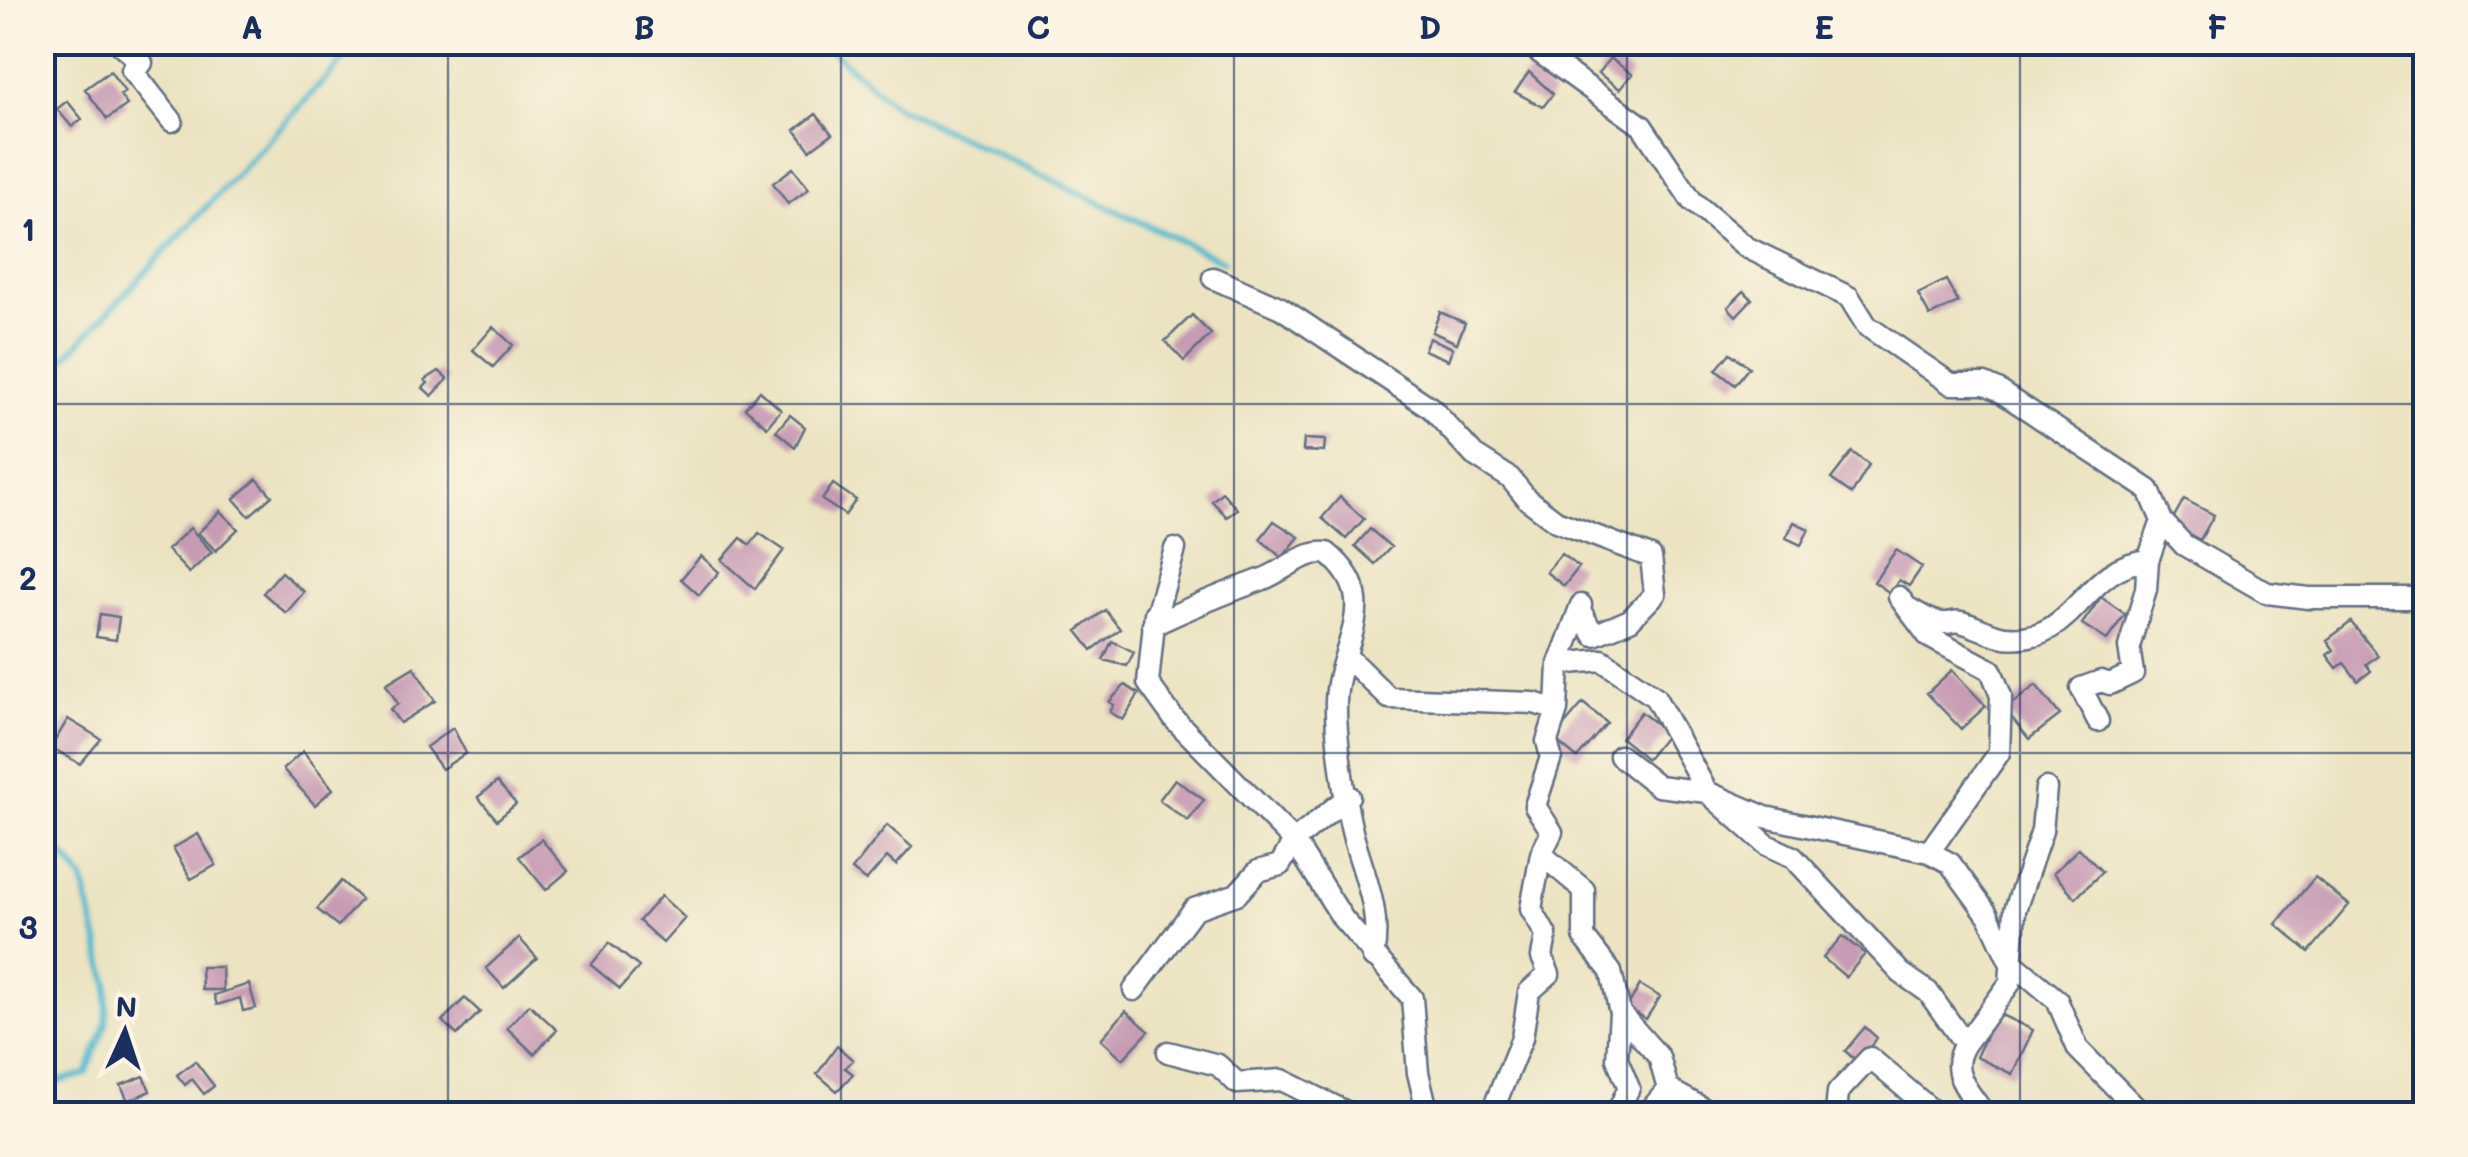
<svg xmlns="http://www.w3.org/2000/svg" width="2468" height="1157" font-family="Mali,sans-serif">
<rect width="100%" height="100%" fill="#fcf5e5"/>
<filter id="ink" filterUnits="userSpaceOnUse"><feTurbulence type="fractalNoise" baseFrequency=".01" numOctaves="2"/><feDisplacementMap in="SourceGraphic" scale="20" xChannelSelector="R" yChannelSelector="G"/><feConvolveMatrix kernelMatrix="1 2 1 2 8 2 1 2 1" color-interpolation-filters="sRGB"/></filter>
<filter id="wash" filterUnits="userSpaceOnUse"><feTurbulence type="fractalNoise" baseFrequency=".0048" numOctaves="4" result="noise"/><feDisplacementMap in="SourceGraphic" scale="40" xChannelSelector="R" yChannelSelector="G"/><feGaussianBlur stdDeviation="2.25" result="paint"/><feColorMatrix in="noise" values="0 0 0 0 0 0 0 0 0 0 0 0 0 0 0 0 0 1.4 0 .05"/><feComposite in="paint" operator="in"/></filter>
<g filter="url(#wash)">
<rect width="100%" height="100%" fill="#ebe3c1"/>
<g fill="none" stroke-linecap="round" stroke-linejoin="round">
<path stroke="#50b7ce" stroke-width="6" d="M821,42l74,64 328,155
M42,383l318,-341
M42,852l20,1 21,26 25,105 -2,41 -20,49 -35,9 -9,7"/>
</g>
<g id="blocks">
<path fill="#c79bb4" d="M1610,58l22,16 -12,15 -22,-16z
M110,71l15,21 -5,3 7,10 -20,14 -22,-30z
M1529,72l24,22 -10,13 -28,-15z
M67,101l15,18 -10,8 -15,-18z
M816,114l16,20 -22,16 -15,-20z
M793,168l16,21 -21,15 -15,-21z
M1946,280l12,22 -28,14 -12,-22z
M1744,291l8,8 -16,17 -8,-9z
M1440,312l25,11 -8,20 -25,-11z
M1192,315l19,19 -27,27 -19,-20z
M493,327l20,18 -20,22 -20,-17z
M1429,338l24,10 -5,12 -24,-10z
M1730,353l19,14 -14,18 -19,-15z
M439,371l9,8 -16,17 -9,-8 5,-5 -3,-3z
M760,391l21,19 -14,17 -22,-19z
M790,415l15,12 -10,20 -19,-16z
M1304,439l21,1 -1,12 -21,-1z
M1852,452l17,13 -17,29 -21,-15z
M257,479l15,17 -23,20 -15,-17z
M833,484l23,16 -11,15 -23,-15z
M1222,492l15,17 -10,8 -15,-16z
M1340,497l24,22 -18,20 -24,-21z
M2184,499l30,16 -14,25 -30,-16z
M220,511l18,18 -22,22 -18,-18z
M1274,521l25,16 -17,21 -22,-19z
M1794,522l15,7 -8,16 -15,-7z
M190,528l22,24 -23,21 -22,-23z
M1370,529l21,18 -16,17 -20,-18z
M759,533l25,17 -29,39 -33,-29 19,-22 9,7z
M1896,550l26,17 -13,19 -10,-6 -9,13 -16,-11z
M1561,554l18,13 -15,19 -18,-14z
M701,556l18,16 -20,23 -18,-16z
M281,572l23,20 -18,21 -23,-20z
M2101,597l24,17 -18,26 -25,-16z
M1105,610l15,19 -28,21 -15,-19z
M100,614l19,3 -3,23 -20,-3z
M2351,622l27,34 -12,8 5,7 -13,10 -14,-18 -7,5 -10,-13 7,-5 -7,-10z
M1112,641l22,11 -7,14 -24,-6z
M414,667l21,34 -35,22 -10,-14 8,-5 -12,-20z
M1952,670l34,36 -25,23 -34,-36z
M1125,685l14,9 -16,26 -13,-8 4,-7 -5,-3z
M2036,685l24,30 -31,24 -24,-30z
M1583,703l24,20 -30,35 -24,-20z
M1641,712l27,21 -21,26 -26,-21z
M68,719l33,20 -21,25 -29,-17z
M453,728l13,25 -24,16 -16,-22z
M303,751l30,38 -18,16 -32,-36z
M1175,779l29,21 -16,21 -29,-21z
M497,782l19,22 -19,16 -19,-23z
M887,825l25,22 -16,18 -9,-8 -21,24 -14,-11z
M198,834l18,31 -25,14 -18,-31z
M541,839l27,32 -22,19 -27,-33z
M2079,848l23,24 -26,26 -23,-25z
M2315,877l34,28 -40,47 -33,-28z
M341,881l20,18 -23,27 -21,-17z
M661,896l24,22 -22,25 -24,-22z
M1842,936l23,18 -19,23 -23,-19z
M519,938l18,20 -33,30 -18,-20z
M609,943l30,24 -19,22 -29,-24z
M201,967h21l1,23h-21z
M249,984l7,24 -13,3 -3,-13 -23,7 -3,-10z
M1640,985l20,12 -14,22 -19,-12z
M465,998l15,14 -23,23 -15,-14z
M529,1004l28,26 -23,24 -27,-26z
M1126,1011l23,20 -26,28 -22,-20z
M1997,1013l36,17 -21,44 -36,-17z
M1865,1027l12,11 -19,24 -13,-11z
M837,1046l16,14 -8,8 8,6 -16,17 -20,-17z
M195,1061l19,25 -10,8 -12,-15 -7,6 -8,-10z
M144,1076l6,15 -22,10 -7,-16z"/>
</g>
</g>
<g filter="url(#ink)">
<use href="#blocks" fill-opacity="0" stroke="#646e81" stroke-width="2.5"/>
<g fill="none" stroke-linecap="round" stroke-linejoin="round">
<g stroke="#646e81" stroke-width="25">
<path id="street" d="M118,42l24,21 -10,7 40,51
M1525,42l117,84 50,75 54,46 103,50 18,29 84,58h34l13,6 151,100 13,31 22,24 83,48 42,5h117
M1213,278l68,30 150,100 43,47 36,23 17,21 29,22 95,36 4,37 -25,26 -36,15 -13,-23
M1175,549l-22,76c36,-17 72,-32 110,-46 22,-8 39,-28 64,-26 59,47 11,92 9,148 -1,33 10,113 20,145 12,40 25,69 17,111
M1899,597l30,40 62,33 10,26 -2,57 -70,99
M1910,609c11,6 23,15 36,14 8,0 7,-3 15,-1 15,4 29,13 44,15 72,8 75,-70 143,-77
M1155,613l-7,70 26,36 120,122 49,78 69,79 6,75 10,41
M1347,657l42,41 145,5 23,7
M1559,664l43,-4 53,37 52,95 58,25 164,35 21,11 38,52 21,45 48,40 21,49 64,65
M2098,721l-17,-33 20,-7 9,3 23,-11 -4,-26 17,-58 2,-29 14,-39
M1620,756l38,30 49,6 60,53 26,12 108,116 27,19 37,52c-18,29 3,45 19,70
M1541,854l43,36v47l27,35 9,41 -3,46 12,29 -13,26
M1134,990l60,-81 43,-15 21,-23 22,-6 14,-24 55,-45
M1620,1013l39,44 9,32
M1965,1044l45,-61 5,-73 27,-79 4,-43
M1168,1052l50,13 19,18 45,-3 68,34
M1491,1114l31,-76 7,-46 20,-18 -7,-17 4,-22 -15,-26 10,-55 11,-22 -17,-26 16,-49 -4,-16 10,-31 2,-46 22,-59
M1647,1114l21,-25 45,25
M1836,1114l2,-22 32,-34 66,56"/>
</g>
<use href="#street" stroke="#fff" stroke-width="20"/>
</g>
</g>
<path fill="none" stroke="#1b2f5e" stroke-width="2.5" stroke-opacity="0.55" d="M448,42v1072M841,42v1072M1234,42v1072M1627,42v1072M2020,42v1072M42,404h2384M42,753h2384"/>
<rect width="2468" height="1157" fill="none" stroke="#fcf5e5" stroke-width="110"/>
<g transform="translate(125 1032) rotate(3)" stroke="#fcf5e5" stroke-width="8" paint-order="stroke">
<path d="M0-8L18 38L0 25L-18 38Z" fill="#1b2f5e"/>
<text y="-15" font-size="28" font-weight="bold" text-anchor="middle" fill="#1b2f5e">N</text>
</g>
<rect x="55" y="55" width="2358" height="1047" fill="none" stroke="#1b2f5e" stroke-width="4"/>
<g font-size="32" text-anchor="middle" font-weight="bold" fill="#1b2f5e">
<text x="252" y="39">A</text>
<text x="644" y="39">B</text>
<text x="1038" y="39">C</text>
<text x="1430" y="39">D</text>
<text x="1824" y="39">E</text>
<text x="2217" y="39">F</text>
<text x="28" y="241">1</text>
<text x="28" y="590">2</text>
<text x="28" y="939">3</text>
</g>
</svg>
